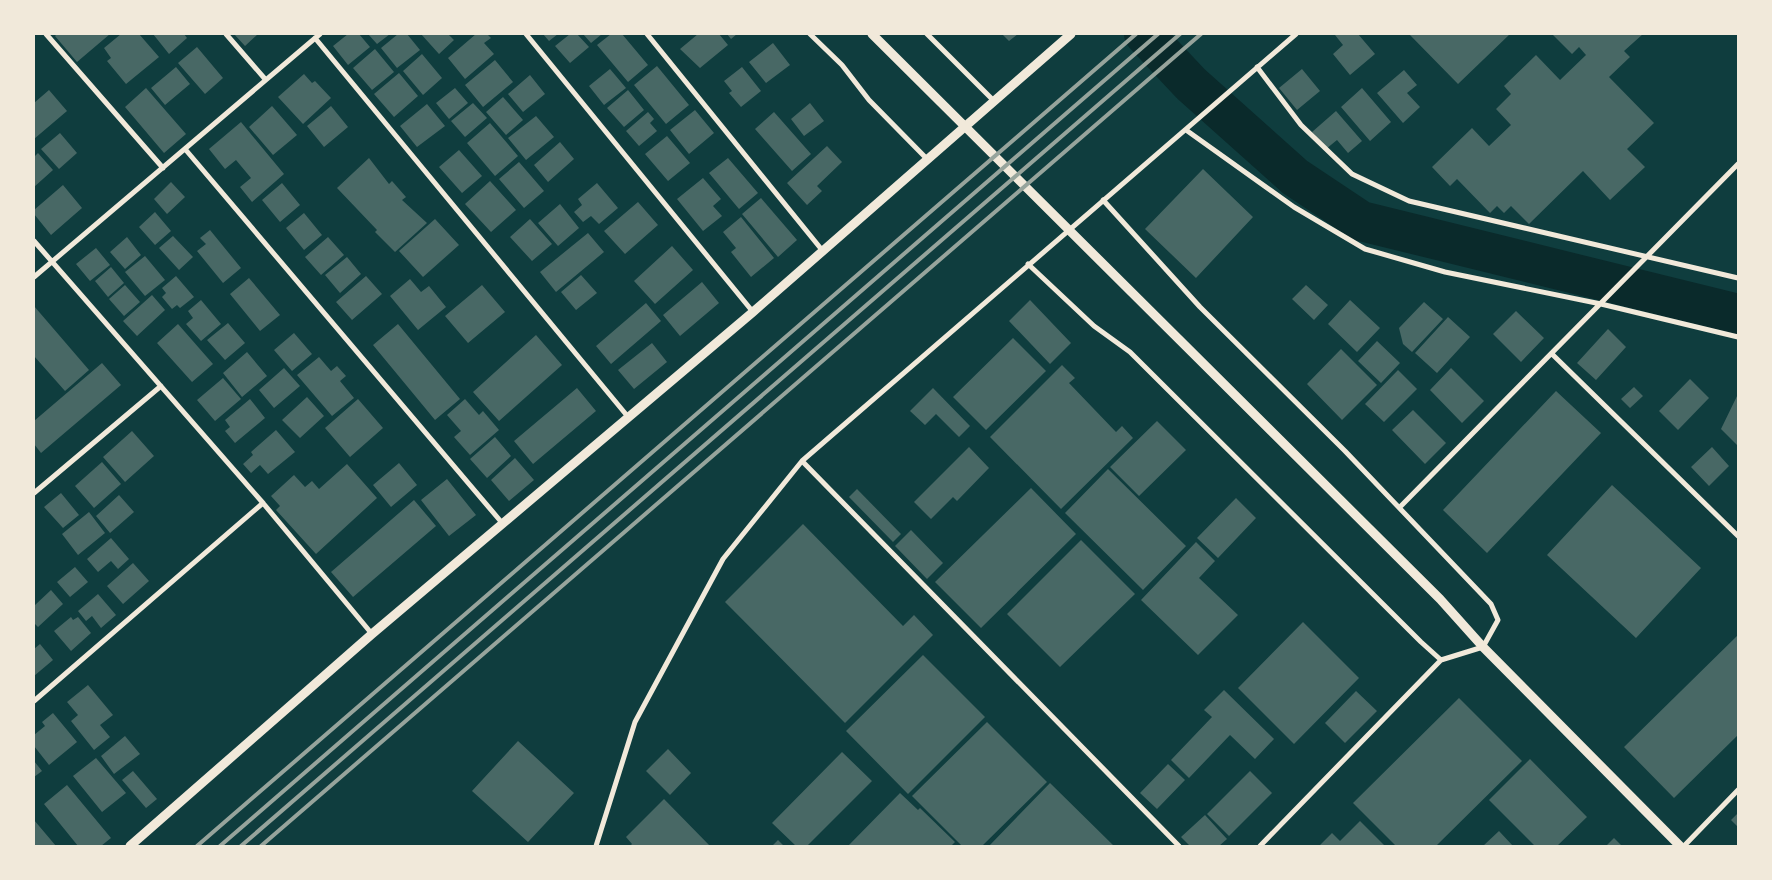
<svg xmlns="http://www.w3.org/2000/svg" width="1772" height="880" font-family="Overpass,sans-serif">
<rect width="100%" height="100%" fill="#0f3d3e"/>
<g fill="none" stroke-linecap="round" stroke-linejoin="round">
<path stroke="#0a2a2b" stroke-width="40" d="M1144,34l47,50 104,93 66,44 377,93"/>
</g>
<path fill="#486865" d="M57,34h53l-33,28 -22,-26z
M121,34h18l20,23 -33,27 -19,-23 4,-3 -7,-10z
M153,34h31l3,4 -18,16z
M234,34h24l-13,12z
M348,34h11l11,13 -22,18 -15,-19z
M368,34h22l-13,10z
M398,34h9l13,16 -23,18 -16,-20z
M421,34h27l6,6 -15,14z
M476,34h11l4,4 -7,5 10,11 -29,25 -17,-21z
M543,34h15l-9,7z
M570,34h7l12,13 -19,16 -15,-17z
M583,34h19l-11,9z
M611,34h11l26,31 -20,17 -31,-37z
M698,34h21l9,11 -28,23 -20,-19z
M727,34h10l-6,5z
M1002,34h16l-9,7z
M1337,34h21l17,20 -25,21 -17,-21 10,-9 -8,-10z
M1409,34h101l-52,50z
M1552,34h91l-19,17 6,6 -21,20 45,46 -27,26 18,18 -35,33 -27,-29 -54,53 -18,-18 -7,7 -7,-7 -7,7 -33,-34 -7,7 -18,-19 40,-39 17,18 22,-21 -15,-16 15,-15 -7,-8 32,-31 24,25 26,-25 -7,-8 -7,7z
M773,43l17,22 -24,18 -17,-21z
M197,47l26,31 -18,16 -27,-31z
M375,49l19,23 -22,18 -19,-22z
M422,54l20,24 -19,17 -20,-24z
M495,60l18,22 -30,25 -18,-22z
M657,66l32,39 -23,19 -32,-39z
M176,67l14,17 -25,21 -14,-17z
M742,67l19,24 -20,16 -12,-14 3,-2 -8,-10z
M610,69l16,19 -22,17 -15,-19z
M1302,69l18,22 -23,19 -18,-22z
M1404,70l13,15 -10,8 13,14 -17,16 -26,-30z
M399,73l19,23 -24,21 -20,-23z
M304,74l8,9 3,-2 16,17 -28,26 -25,-27z
M530,75l15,19 -22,18 -15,-18z
M146,88l40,46 -22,19 -39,-46z
M455,88l13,15 -19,16 -13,-16z
M1362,88l29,34 -21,19 -29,-34z
M49,90l18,21 -33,28v-36z
M628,90l16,20 -20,17 -17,-19z
M503,97l20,23 -17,15 -20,-23z
M473,103l14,15 -22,19 -14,-16z
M810,103l14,18 -20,15 -13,-17z
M427,104l18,22 -28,21 -17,-21z
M272,106l25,29 -24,20 -24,-28z
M331,106l17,21 -24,20 -17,-21z
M695,110l19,23 -25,21 -19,-24z
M1336,111l26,30 -14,12 -11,-13 -11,9 -14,-17z
M648,112l6,7 -4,4 7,8 -18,15 -13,-15z
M774,112l37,42 -19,17 -37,-42z
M536,116l18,21 -28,23 -18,-22z
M241,122l43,52 -32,28 -12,-15 11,-9 -15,-18 -11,9 -16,-20z
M490,123l28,33 -23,20 -28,-33z
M60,133l17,20 -18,16 -18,-20z
M667,136l23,27 -22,18 -23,-27z
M560,142l14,17 -26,23 -14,-17z
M827,146l15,16 -25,24 5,5 -15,14 -20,-22z
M459,150l23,26 -20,17 -23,-26z
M38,153l15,17 -19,17v-30z
M369,158l20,26 3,-3 14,16 -4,3 25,23 -32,29 -20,-20 2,-2 -40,-42z
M728,158l30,35 -19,16 -30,-36z
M519,162l25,29 -20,17 -25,-29z
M1203,169l50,48 -57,61 -51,-49z
M703,178l18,21 -8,7 9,10 -19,15 -26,-32z
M490,181l26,29 -25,22 -26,-28z
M171,182l14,15 -18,17 -13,-15z
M282,183l18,22 -20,17 -18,-22z
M597,183l21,25 -19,16 -8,-8 -8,6 -9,-10 8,-7 -4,-6z
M63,185l19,23 -31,27 -17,-21v-4z
M761,198l36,42 -19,17 -36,-43z
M638,202l20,23 -33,29 -21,-23z
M560,204l19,24 -21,18 -20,-23z
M155,212l16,19 -16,14 -16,-18z
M304,213l18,22 -18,15 -18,-22z
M741,217l33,41 -23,19 -20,-25 5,-4 -13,-16z
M435,219l24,26 -36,32 -24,-26z
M530,219l22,25 -20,17 -22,-24z
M210,230l31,38 -18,15 -26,-32 9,-7 -6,-6z
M588,233l16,19 -48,40 -16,-20z
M173,236l20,21 -14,13 -20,-22z
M127,237l14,18 -16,14 -15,-17z
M328,237l16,18 -23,20 -16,-18z
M672,246l21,24 -38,34 -21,-23z
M96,248l14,17 -20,16 -14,-17z
M145,256l20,24 -20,16 -20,-24z
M347,257l14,17 -21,19 -15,-18z
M111,267l13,16 -16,14 -13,-16z
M581,275l16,18 -21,17 -15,-18z
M176,276l18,21 -14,11 -3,-3 -5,4 -10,-12 4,-4 -4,-5z
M366,276l16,18 -30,26 -16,-18z
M249,278l31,37 -20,16 -30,-37z
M410,279l11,13 8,-6 17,21 -28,23 -28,-34z
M702,282l17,21 -39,33 -17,-21z
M125,285l15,17 -16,14 -15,-17z
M482,285l23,27 -37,31 -23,-27z
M1306,285l22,20 -14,15 -22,-21z
M152,295l13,15 -28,26 -14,-15z
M201,300l20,24 -20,17 -15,-17 7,-6 -5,-7z
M1030,300l41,43 -21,21 -41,-43z
M1350,300l30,28 -23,24 -29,-28z
M1424,302l19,17 -31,33 -9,-8 -4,-16z
M646,303l15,18 -50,43 -15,-18z
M34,306l55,64 -24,21 -31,-35z
M1516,311l28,27 -23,24 -28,-28z
M1448,317l22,20 -33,36 -22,-20z
M228,323l17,20 -20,17 -18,-20z
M178,324l35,40 -21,18 -35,-39z
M398,324l62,75 -25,21 -62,-75z
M1608,329l18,18 -30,33 -19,-17z
M294,333l18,21 -20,17 -18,-21z
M536,335l26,30 -63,56 -26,-29z
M1013,338l33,33 -60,59 -33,-33z
M1377,341l23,22 -19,20 -23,-22z
M652,343l15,19 -33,27 -16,-19z
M1341,349l36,36 -35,35 -35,-36z
M247,352l20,24 -25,21 -19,-24z
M319,357l12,14 6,-5 9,10 -6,5 14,17 -22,18 -35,-41z
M102,363l19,22 -80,68 -7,-9v-23z
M1062,365l13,13 -6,5 47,49 6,-6 11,12 -72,71 -71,-72z
M284,368l16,18 -26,22 -15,-18z
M1451,368l33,33 -22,22 -32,-33z
M1398,370l19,19 -33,33 -19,-18z
M223,378l18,21 -26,22 -18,-21z
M1690,379l19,19 -31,32 -19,-19z
M1634,387l9,9 -13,12 -9,-9z
M577,388l19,23 -63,53 -19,-23z
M933,388l37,38 -11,11 -23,-23 -11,11 -15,-14z
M1556,391l45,42 -114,120 -44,-43z
M1738,394v52l-17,-17z
M307,397l17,19 -24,22 -18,-18z
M250,399l15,19 -30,25 -10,-12 5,-4 -5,-7z
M358,399l25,29 -33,29 -25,-29z
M465,399l14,16 4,-4 16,19 -29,25 -16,-18 7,-6 -14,-16z
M1413,410l33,33 -21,21 -33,-34z
M1157,421l29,29 -47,46 -29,-29z
M276,430l19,22 -27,22 -8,-9 -9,8 -8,-9 10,-9 -2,-3z
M132,431l22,25 -29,26 -22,-25z
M495,437l16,19 -24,22 -17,-19z
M969,447l20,21 -32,33 -4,-4 -22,22 -17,-17z
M1712,447l17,19 -20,20 -18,-19z
M515,458l19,22 -25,21 -18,-21z
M102,462l19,22 -27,24 -19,-22z
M399,463l18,22 -26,22 -18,-22z
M347,464l30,34 -61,56 -40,-44 4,-4 -9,-10 23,-21 11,12 7,-6 7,8z
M1108,469l78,77 -43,44 -78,-77z
M447,479l29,36 -27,21 -28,-36z
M1612,485l89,83 -65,70 -89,-83z
M1031,488l45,46 -95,94 -46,-46z
M857,489l44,45 -8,8 -44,-45z
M61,493l18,22 -16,13 -19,-21z
M119,495l15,17 -24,21 -14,-17z
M1236,498l20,20 -38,40 -21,-20z
M414,500l22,26 -83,71 -22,-25z
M89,512l16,21 -27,22 -16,-21z
M803,524l100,102 11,-11 19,20 -88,88 -120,-121z
M911,530l32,33 -16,16 -32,-33z
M111,538l18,21 -11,10 -7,-8 -13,11 -11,-13z
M1081,540l54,54 -75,73 -53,-53z
M1196,542l19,19 -16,17 39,37 -40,40 -57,-55z
M133,563l16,18 -26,23 -16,-18z
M75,567l13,15 -18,15 -13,-15z
M51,590l12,14 -25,23 -4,-4v-17z
M98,594l18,21 -15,13 -9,-12 -6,5 -8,-10z
M71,617l2,3 5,-3 13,16 -20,18 -17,-20z
M1303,622l56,56 -65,66 -56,-56z
M1738,635v100l-64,63 -50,-51z
M40,644l13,16 -19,16v-27z
M923,655l62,62 -77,77 -62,-63z
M88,685l25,30 -13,10 10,12 -16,13 -23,-29 7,-6 -11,-13z
M1224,690l50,49 -19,20 -25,-24 -41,43 -18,-18 41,-43 -8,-7z
M1356,691l21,20 -32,32 -20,-20z
M1459,698l63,63 -86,85h-40l-43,-43z
M53,713l24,29 -28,23 -15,-19v-11l11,-9 -3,-4z
M987,722l60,60 -65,64h-20l-50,-50z
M125,736l15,18 -26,20 -13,-18z
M518,741l56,52 -46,49 -56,-51z
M668,749l23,24 -21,22 -24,-24z
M842,752l30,29 -65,65h-11l-24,-23z
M96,758l30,35 -24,19 -29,-36z
M1530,759l57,58 -30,29h-22l-46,-46z
M34,761l8,10 -8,6z
M1168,764l17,16 -28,29 -17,-16z
M133,771l24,28 -11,9 -24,-28z
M1250,771l22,22 -43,43 -22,-22z
M1050,783l64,63h-125z
M67,785l44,53 -10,8h-23l-34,-42z
M900,793l18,17 2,-2 35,34 -4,4h-103z
M664,799l46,47h-80l2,-2 -6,-7z
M1738,813v14l-7,-7z
M1205,815l22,24 -8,7h-29l-9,-9z
M34,820l22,26h-22z
M1360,821l25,25h-66l13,-13 8,8z
M1499,831l14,15h-30z
M1614,838l8,8h-16z
M778,840l6,6h-12z"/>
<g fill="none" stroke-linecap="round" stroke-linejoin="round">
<path stroke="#f1e9da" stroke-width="5" d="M46,34l117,134
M226,34l39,45
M526,34l227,278
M647,34l175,216
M810,34l32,31 27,35 58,59
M927,34l67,67
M315,38l314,380
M1257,67l44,58 51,49 57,27 329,77
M1186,130l108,77 71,42 80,23 156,32 137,33
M185,149l318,375
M1103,200l97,107 145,144 146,153 7,16 -15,27 -42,13 -181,186
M34,241l229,262 109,131
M1028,264l66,62 36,26 291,290 20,18
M34,277l286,-243
M1552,354l186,182
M802,461l377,385
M34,493l127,-107
M1400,507l338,-343
M34,701l229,-198
M596,846l39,-124 88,-163 79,-98 494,-427
M1684,846l54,-56"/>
<path stroke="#f1e9da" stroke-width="9" d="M872,34l568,565 43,48 197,199
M130,846l242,-212 381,-322 318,-278"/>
<path stroke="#97a49c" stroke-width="4" d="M197,846l939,-812
M220,846l938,-812
M241,846l939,-812
M261,846l940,-812"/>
</g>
<rect width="1772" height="880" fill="none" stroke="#f1e9da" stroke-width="70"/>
</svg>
